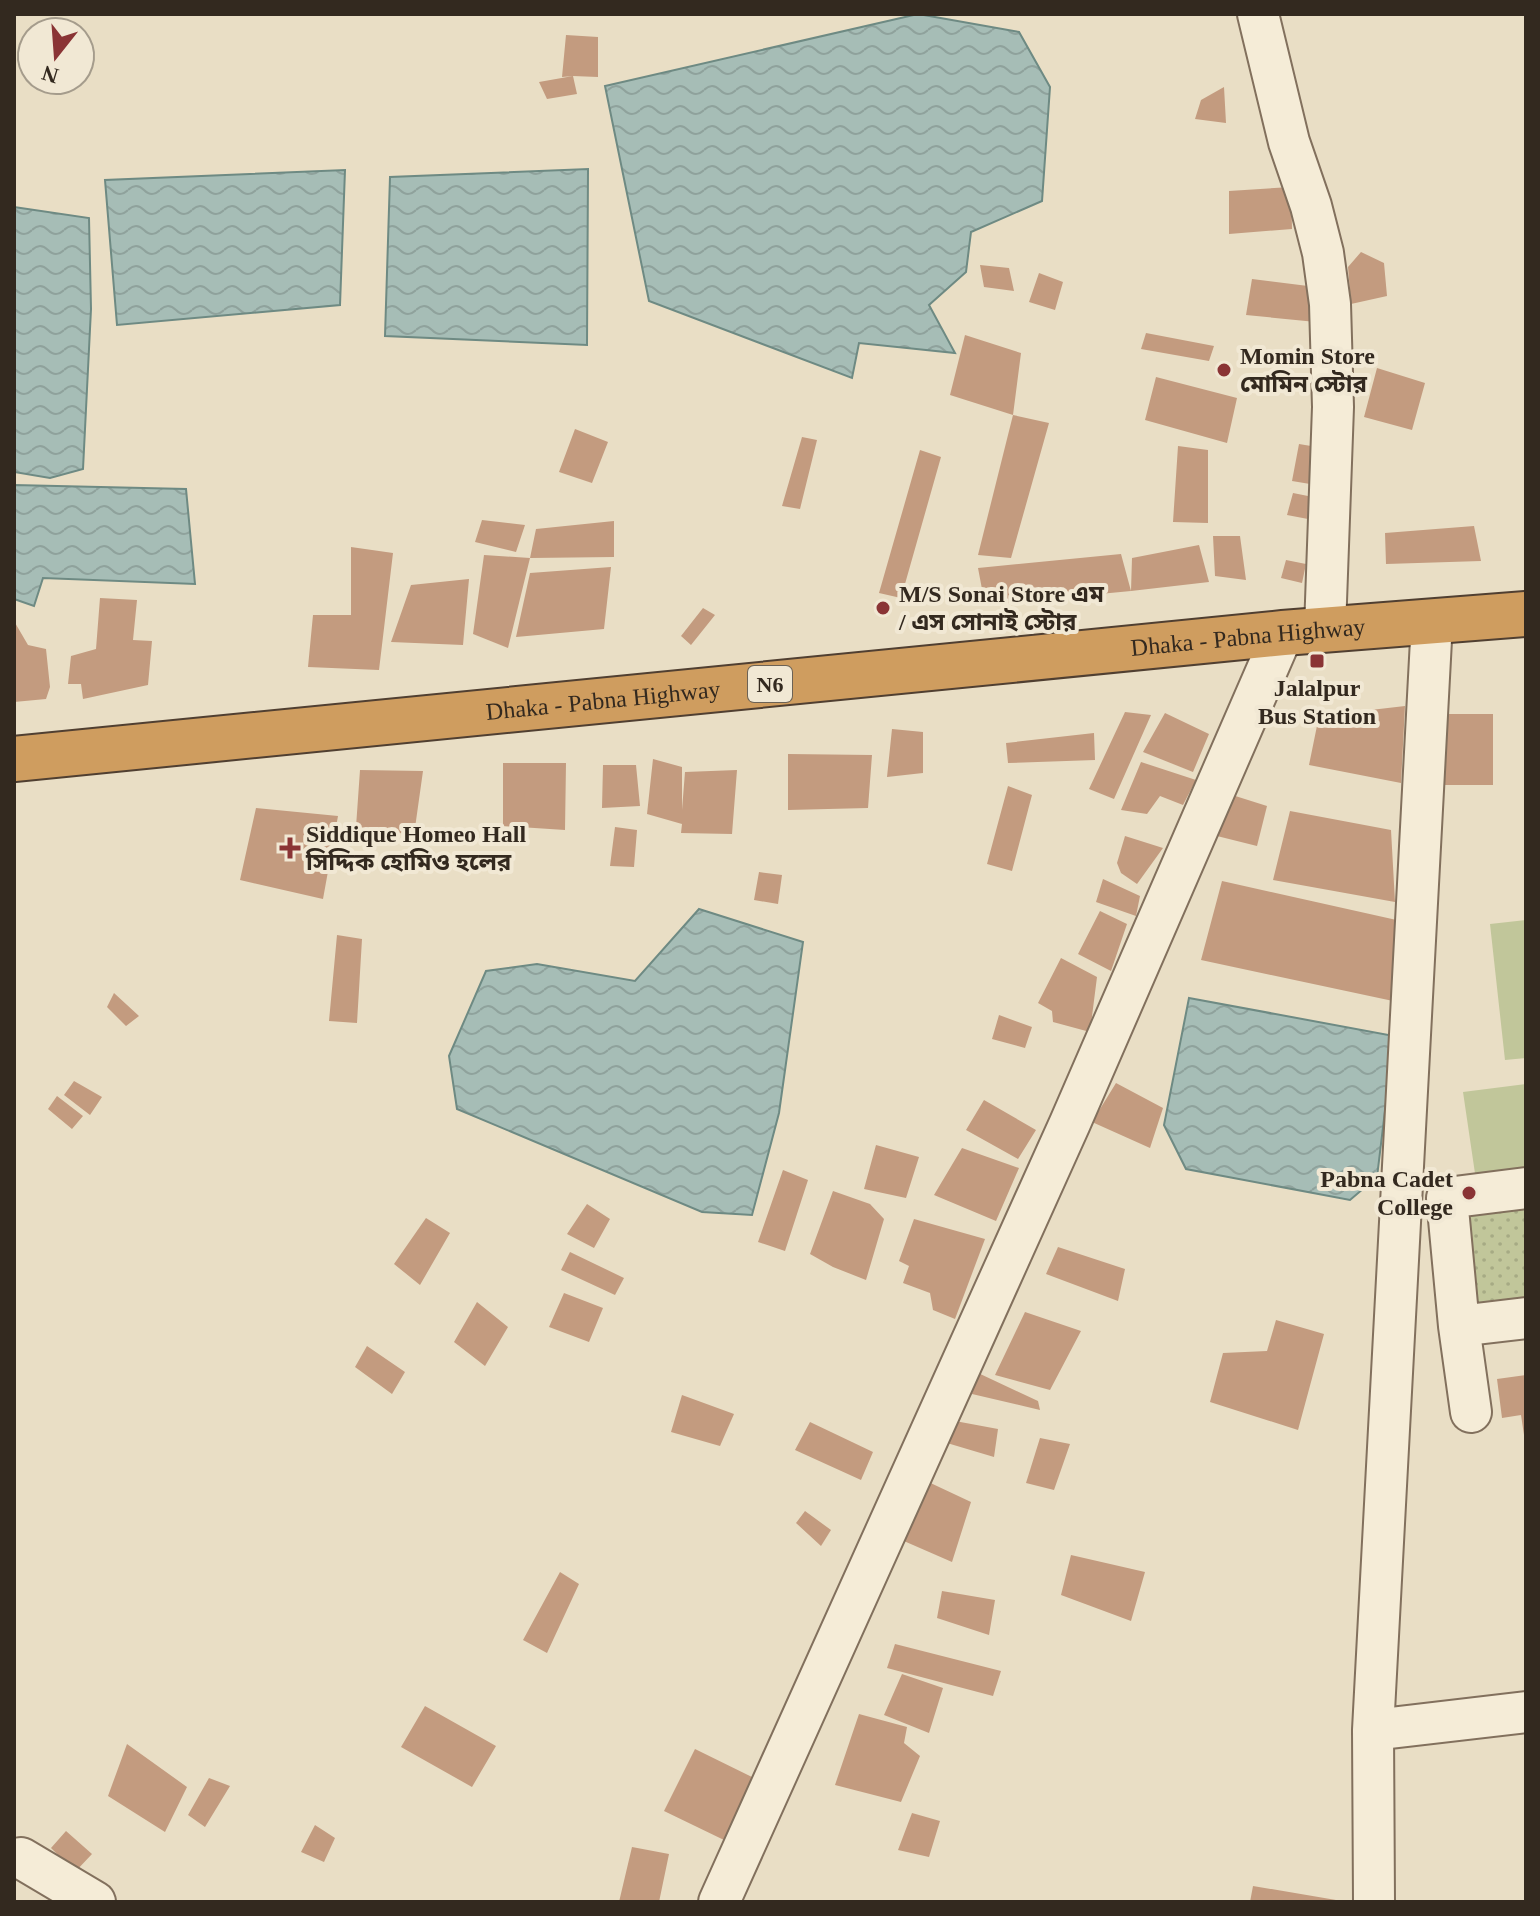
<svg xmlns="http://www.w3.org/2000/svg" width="1540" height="1916" font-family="'Times New Roman','Noto Sans Bengali',serif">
<defs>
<pattern id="grass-dots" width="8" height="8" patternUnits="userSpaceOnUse" patternTransform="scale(2)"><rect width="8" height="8" fill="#c1c69a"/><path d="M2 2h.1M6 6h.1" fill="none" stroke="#a6aa84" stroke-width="1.8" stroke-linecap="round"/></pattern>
<pattern id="water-waves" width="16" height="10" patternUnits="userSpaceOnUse" patternTransform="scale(2)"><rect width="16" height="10" fill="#a6bdb6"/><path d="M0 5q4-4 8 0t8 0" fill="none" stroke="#8fa29c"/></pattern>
</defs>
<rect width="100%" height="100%" fill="#e9dec5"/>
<path fill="url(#grass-dots)" d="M1526,1201v107l-51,6 -14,-105z"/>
<path fill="#c1c69a" d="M1526,920v138l-21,2 -15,-136z
M1526,1084v96l-49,7 -14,-95z"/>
<path fill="url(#water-waves)" stroke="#6e8a83" stroke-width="2" d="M918,14l101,18 31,55 -8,114 -71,31 -5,40 -37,33 26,48 -96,-10 -7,35 -203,-77 -44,-215z
M588,169l-1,176 -202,-9 5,-159z
M345,170l-5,135 -223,20 -12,-145z
M14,207l75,11 2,91 -8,160 -33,9 -36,-6z
M14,485l172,4 9,95 -152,-6 -9,28 -20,-7z
M699,909l104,33 -24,171 -27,102 -50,-3 -245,-103 -8,-53 37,-85 51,-7 98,17z
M1189,998l205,38 -17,141 -27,23 -164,-31 -22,-44z"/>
<path fill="#c39b7f" d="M566,35l32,2v40l-25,-1 4,18 -30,5 -8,-17 34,-6 -11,1z
M1224,87l2,36 -31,-4 6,-19z
M1291,187l1,42 -63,5v-43z
M1361,252l23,11 3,33 -36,8 -3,-37z
M980,265l29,3 5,23 -30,-4z
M1039,273l24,9 -8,28 -26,-8z
M1252,279l64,8v35l-70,-7z
M1146,333l68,13 -5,15 -68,-12z
M965,335l56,18 -8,62 -63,-20z
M1377,368l48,15 -13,47 -48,-13z
M1156,377l81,21 -10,45 -82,-23z
M1013,415l36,8 -38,135 -33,-3z
M575,429l33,13 -16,41 -33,-11z
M802,437l15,3 -17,69 -18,-3z
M1299,444l18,3 -1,38 -24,-4z
M1178,446l30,4v73l-35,-1z
M920,450l21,7 -40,141 -22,-5z
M1293,493l20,4 -5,22 -21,-4z
M482,520l43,5 -9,27 -41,-10z
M614,521v36l-84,1 6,-29z
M1474,526l7,35 -95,3 -1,-31z
M1213,536h27l6,44 -31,-4z
M1199,545l10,37 -78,9 1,-33z
M351,547l42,6 -14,117 -71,-3 5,-52h38z
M1121,554l10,37 -146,14 -7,-37z
M484,555l46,3 -22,90 -35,-14z
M1286,560l20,4 -4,19 -21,-5z
M611,567l-7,62 -88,8 14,-64z
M469,579l-6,66 -72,-3 20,-57z
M100,598l37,2 -4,40 19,1 -4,44 -65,14 -2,-15h-13l3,-28 25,-7z
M703,608l12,7 -24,30 -10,-9z
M14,621l14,24 18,4 4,38 -4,12 -32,3z
M1405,706l-4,77 -92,-18 10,-49z
M1125,712l26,3 -37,84 -25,-10z
M1165,713l44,21 -16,38 -50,-20z
M1444,714h49v71h-49z
M892,729l31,3v41l-36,4z
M1094,733l1,27 -87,3 -2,-20z
M788,754l84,1 -4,53 -80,2z
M653,759l29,8v43l3,-38 52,-2 -5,64 -51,-1 1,-9 -35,-10z
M1141,762l55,18 -13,25 -23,-9 -13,18 -26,-4z
M503,763h63l-1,67 -62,-4z
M603,765h33l4,41 -38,2z
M360,770l63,1 -9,64 -58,-8z
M1008,786l24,9 -20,76 -25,-7z
M1229,794l38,12 -10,40 -40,-10z
M256,808l82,8 -15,83 -83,-19z
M1290,811l101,19 4,72 -122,-22z
M615,827l22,3 -3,37 -24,-1z
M1125,836l38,12 -26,36 -16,-11 -4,-10z
M759,872l23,3 -4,29 -24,-4z
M1103,879l37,17 -4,20 -40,-14z
M1222,881l179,40 -8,80 -192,-41z
M1100,911l27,13 -16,47 -33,-17z
M337,935l25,4 -5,84 -28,-2z
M1061,958l36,19 -7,55 -37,-10 -1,-11 -14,-8z
M114,993l25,23 -13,10 -19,-19z
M999,1015l33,12 -7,21 -33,-9z
M74,1081l28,16 -12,18 -26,-20z
M1116,1083l47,25 -13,40 -58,-26z
M57,1096l26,20 -11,13 -24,-20z
M984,1100l52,30 -18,29 -52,-29z
M876,1145l43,12 -13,41 -42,-9z
M962,1148l57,20 -23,53 -62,-26z
M783,1170l25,10 -23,71 -27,-9z
M833,1191l37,13 14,15 -18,61 -33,-13 -23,-13z
M587,1204l23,15 -16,29 -27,-14z
M426,1218l24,15 -30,52 -26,-21z
M914,1219l71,20 -30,80 -22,-9 -3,-17 -27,-10 6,-17 -10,-5z
M1058,1247l67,22 -7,32 -72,-27z
M570,1252l54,26 -9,17 -54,-25z
M564,1293l39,15 -14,34 -40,-15z
M477,1302l31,25 -23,39 -31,-24z
M1025,1312l56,19 -31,59 -55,-15z
M1276,1320l48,14 -26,96 -88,-28 13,-49 44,-2z
M367,1346l38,26 -13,22 -37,-27z
M976,1372l62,29 2,9 -68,-16z
M1526,1375v60h-2l-3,-20 -19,3 -5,-39z
M682,1395l52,19 -14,32 -49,-14z
M955,1421l43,8 -4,28 -47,-14z
M810,1422l63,30 -12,28 -66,-30z
M1040,1438l30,6 -16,46 -28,-7z
M922,1479l49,23 -19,60 -55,-24z
M805,1511l26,19 -10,16 -25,-23z
M1071,1555l74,17 -14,49 -70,-26z
M560,1572l19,12 -32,69 -24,-13z
M942,1591l53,9 -6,35 -52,-17z
M895,1644l106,27 -8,25 -106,-28z
M902,1674l41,14 -14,45 -45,-18z
M425,1706l71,40 -24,41 -71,-40z
M859,1714l48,13 -3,16 16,13 -19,46 -66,-17z
M127,1744l60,43 -22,45 -57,-36z
M695,1749l59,29 -30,62 -60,-29z
M209,1778l21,8 -25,41 -17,-12z
M912,1813l28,8 -11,36 -31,-7z
M315,1825l20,13 -11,24 -23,-10z
M66,1831l26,23 -17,18 -24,-24z
M632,1847l37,7 -10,48h-40z
M1253,1886l83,14v2h-86z"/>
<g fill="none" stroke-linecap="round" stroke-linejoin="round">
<g stroke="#82705d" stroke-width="44">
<path id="minor" d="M1258,14l31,128 22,64 12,47 7,51 3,103 -8,222
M1459,1326l67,-8
M1471,1412l-12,-86 -12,-128 79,-10
M1373,1730l153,-18
M21,1858l74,44
M719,1902l351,-779 213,-490
M1374,1902l-1,-172 59,-1109"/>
</g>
<g stroke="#503f31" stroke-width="48">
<g id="highway">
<path id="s1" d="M14,759l1269,-126 243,-19"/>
</g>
</g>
<use href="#minor" stroke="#f5ecd7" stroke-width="40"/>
<use href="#highway" stroke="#cf9d5f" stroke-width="44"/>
</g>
<g fill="#8a3435" stroke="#f1e8d4" stroke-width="3">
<circle cx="1224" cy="370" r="8"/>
<circle cx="883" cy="608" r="8"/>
<rect x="1309" y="653" width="16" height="16" rx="4"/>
<path d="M286 836h8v8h8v8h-8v8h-8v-8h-8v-8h8z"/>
<circle cx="1469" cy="1193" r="8"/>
</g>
<g text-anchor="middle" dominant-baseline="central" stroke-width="8" stroke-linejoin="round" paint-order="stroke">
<rect fill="#f1e8d4" stroke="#6c6255" stroke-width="2" x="748" y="666" width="44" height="36" rx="6"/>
<g font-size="22" font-weight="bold" fill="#33291f">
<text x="770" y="684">N6</text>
</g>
<g font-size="24" font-weight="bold" fill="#33291f" stroke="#f1e8d4" text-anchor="start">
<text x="1240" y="356">Momin Store<tspan x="1240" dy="28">মোমিন স্টোর</tspan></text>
<text x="899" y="594">M/S Sonai Store এম<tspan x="899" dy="28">/ এস সোনাই স্টোর</tspan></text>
<text x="1317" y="688" text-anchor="middle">Jalalpur<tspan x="1317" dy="28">Bus Station</tspan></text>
<text x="306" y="834">Siddique Homeo Hall<tspan x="306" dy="28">সিদ্দিক হোমিও হলের</tspan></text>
<text x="1453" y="1179" text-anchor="end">Pabna Cadet<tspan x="1453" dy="28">College</tspan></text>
</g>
<g font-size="24" fill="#33291f" stroke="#f1e8d4">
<text stroke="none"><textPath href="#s1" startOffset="1240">Dhaka - Pabna Highway</textPath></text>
<text stroke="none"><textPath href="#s1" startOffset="592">Dhaka - Pabna Highway</textPath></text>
</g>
</g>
<rect width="1540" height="1916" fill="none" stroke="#33291f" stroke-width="32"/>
<g transform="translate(56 56) rotate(197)"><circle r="38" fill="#f1e8d4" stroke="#a59c8c" stroke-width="2"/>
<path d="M0-6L14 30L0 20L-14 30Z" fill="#8a3435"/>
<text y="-12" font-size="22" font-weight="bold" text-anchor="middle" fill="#33291f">N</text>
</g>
</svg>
